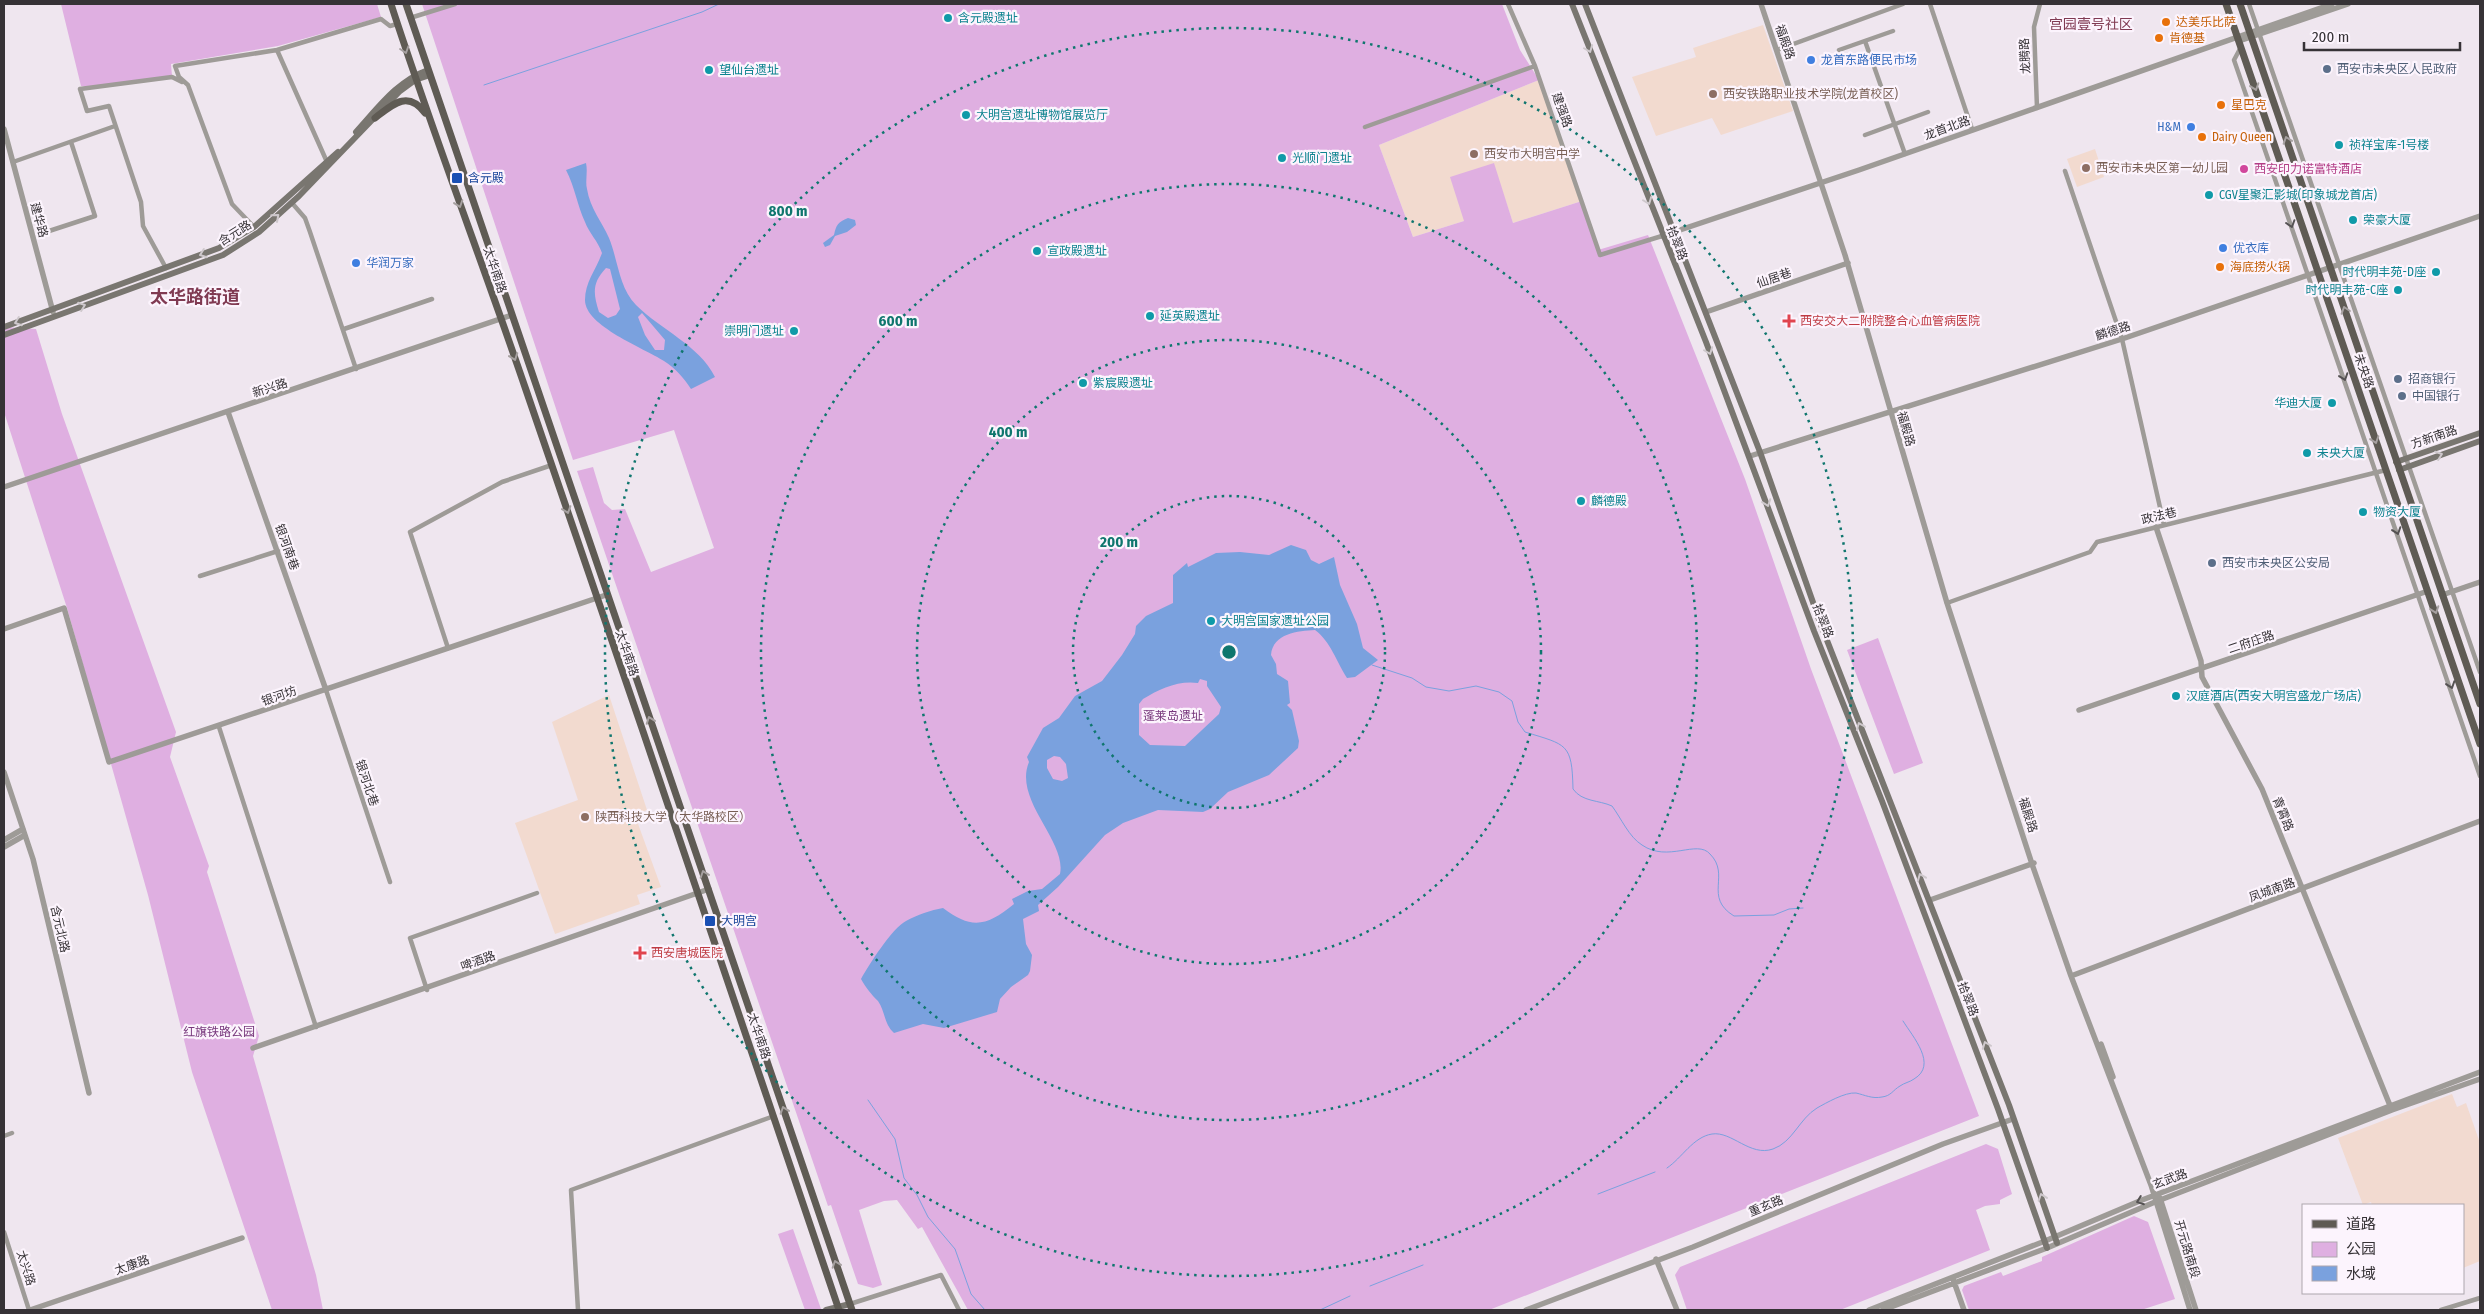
<svg xmlns="http://www.w3.org/2000/svg" width="2484" height="1314" font-family="'Fira Sans Condensed','Noto Sans SC',sans-serif">
<rect width="100%" height="100%" fill="#efe6ef"/>
<path fill="#f2dad0" d="M2452,1094l5,13 9,-4 14,40v118l-17,7v-63h-91l-1,-3 -8,3 -25,-67z"/>
<path fill="#f2dacf" d="M1763,25l30,86 -72,24 -9,-17 -56,18 -24,-59 64,-20 -3,-9z
M1539,80l43,121 -69,22 -20,-60 -29,58 -51,16 -34,-92z
M2095,149l9,28 -27,10 -10,-28z
M609,695l38,115 -9,4 -1,7 24,66 -24,8 3,9 -85,30 -40,-111 63,-23 -26,-78z"/>
<path fill="#dfafe1" d="M61,4h316l4,13 -103,29 -107,18 1,12 -84,11 -7,-1z
M422,4h1080l18,46 19,30 -160,65 34,92 51,-16 -14,-44 44,-14 19,60 69,-22 16,49 50,-15 97,244 66,190 168,447 -490,194h-521l-46,-83 -4,2 -21,-29 -13,1 -25,9 23,75 -9,3 -15,-4 -27,-79 -3,1 -251,-735 16,-4 11,36 8,7 13,-1 26,63 63,-24 -40,-118 -101,30z
M4,327l32,2 26,85 114,318 -6,25 39,109 -2,6 52,164 -6,20 63,219 7,35h-51l-80,-238 -44,-177 -81,-287 -63,-196z
M1878,638l45,125 -29,11 -47,-124z
M1986,1144l12,5 14,45 -12,6v4l-15,2 -9,4 14,40 -150,60h-153l-12,-35 5,-8z
M2134,1216l14,6 27,77 -34,11h-172l-7,-20 2,-4 37,-14 2,4 39,-15v-4z
M793,1229l28,80 -16,1 -27,-76z"/>
<path fill="#7aa1de" fill-rule="evenodd" d="M586,163c2,9 -1,18 1,26 3,19 15,33 22,49 9,22 10,50 27,67 25,25 63,40 79,72l-24,12c-7,-11 -16,-21 -27,-28 -20,-13 -79,-35 -79,-61 0,-18 11,-30 17,-47 -4,-12 -13,-20 -17,-31 -8,-17 -10,-35 -19,-52zM606,268l4,1 10,40 -4,6 -8,3 -9,-6c-6,-19 -7,-29 7,-44zM642,313l23,27 -1,10h-9l-10,-15 -7,-18z
M848,218l7,2 1,5 -9,7 -12,4 -5,9 -5,2 -2,-4 11,-8c2,-10 4,-13 14,-17z
M1291,545l15,5 5,10 8,4 15,-7 6,28 17,39 6,24 15,12 -23,17 -8,1c-11,-17 -16,-36 -32,-48 -17,1 -42,3 -44,25l5,9 1,10 11,7 2,22 -3,2 5,5 7,31 -1,7 -29,27 -41,17 -18,17 -7,3 -45,-2 -35,13 -18,12 -47,52 -20,18 1,6 -16,8 3,25 6,11 -2,16 -2,4 -17,12 -11,12 -3,13 -53,16 -21,-4 -29,9c-10,-9 -9,-22 -16,-32 -7,-7 -12,-13 -17,-22 8,-14 31,-51 45,-58 11,-6 25,-11 37,-13 29,22 44,18 71,-4l-2,-5 16,-8 14,-2 18,-15c7,-33 -47,-74 -31,-112l-2,-5 16,-29 16,-10 16,-22 27,-15 20,-26 13,-21 1,-8 10,-10 27,-13v-28l14,-12 1,4 28,-14 24,-1 29,3zM1200,679l7,2v5l14,21 -2,7 -34,32 -35,-1 -11,-10v-31l4,-5c16,-10 36,-19 55,-16zM1054,756l6,1 6,7 2,14 -6,3 -9,-2 -6,-11v-8z"/>
<g fill="none" stroke-linecap="round" stroke-linejoin="round">
<path stroke="#7aa1de" stroke-width="1" d="M484,85l218,-73 17,-8
M1372,665l40,13 14,9 23,4 27,-5 23,6 13,9 6,21 7,10c42,13 47,11 48,57 9,13 26,11 39,17 9,12 17,31 30,39 26,18 55,-6 68,9 21,21 -7,43 24,62l40,-1 15,-6 14,-1
M868,1100l27,39 9,39 13,17 11,22 27,32 16,45 14,16
M1667,1168c15,-10 26,-31 45,-34 20,-3 38,23 61,15 20,-7 26,-30 44,-41 9,-5 28,-16 39,-15 9,2 16,6 26,4 9,-1 11,-7 18,-11 4,-3 10,-4 14,-7 24,-14 -1,-42 -11,-58
M1598,1194l57,-22
M1370,1286l53,-21
M1320,1310l30,-14"/>
<path stroke="#9e9b97" stroke-width="4.5" d="M1508,4l27,62 65,189 62,-19
M1930,4l42,125
M2249,4l231,668
M410,18l45,-14
M1865,41l40,113
M2241,47l-7,13 246,716
M277,50l50,112
M1777,50l126,-46
M1839,50l54,-19
M2037,108l-3,-81 6,-23
M1365,127l170,-61
M1865,135l63,-23
M13,162l102,-36
M2065,171l57,168 42,186
M292,203l13,15 5,14 46,137
M254,227l-22,-23 -44,-119 -9,-8 -4,-11 102,-16 104,-31 9,7 7,-2
M46,232l49,-16 -24,-74
M166,268l-23,-42 -2,-24 -32,-96 -22,5 -7,-22 92,-12 10,5
M344,329l88,-30
M200,576l78,-25
M1947,603l143,-51 7,-10 289,-72
M448,648l-38,-116 92,-50 50,-17
M326,690l64,192
M219,727l97,300
M427,990l-17,-52 127,-45
M4,1136l8,-3
M4,1232l25,78
M850,1304l91,-29 18,35
M578,1310l-7,-120 203,-74
M2441,1310l39,-12"/>
<path stroke="#9e9b97" stroke-width="5.5" d="M1761,4l84,251 102,348 85,261 39,112 80,209 39,125
M2239,41l109,-37
M4,129l49,183
M1662,236l197,-66 473,-166
M1706,312l142,-49
M228,412l98,278
M1750,456l372,-117 358,-123
M4,487l508,-172
M2156,527l45,134 1,16 60,112 129,319
M2442,595l38,-13
M4,629l60,-21 45,154 497,-167
M2079,710l349,-119
M4,772l29,87 56,234
M4,840l19,-11
M4,847l21,-12
M1930,900l104,-37
M2071,976l409,-155
M2101,1044l12,33
M253,1048l456,-159
M2160,1198l36,112
M1656,1259l21,51
M1953,1279l11,31
M30,1310l212,-72
M1526,1310l167,-63 250,-103 70,-25
M1869,1310l176,-69 97,-41 338,-128
M1883,1310l164,-62 108,-46 237,-92 88,-31"/>
<path stroke="#797670" stroke-width="6" d="M1572,4l134,338 108,289 68,170 116,308 49,139
M1585,4l175,448 61,173 188,480 48,138
M356,132c22,-24 41,-51 72,-62
M4,327l215,-79 35,-21 84,-75
M4,335l219,-80 36,-23 40,-36 101,-105 15,-11 15,-5
M2396,462l84,-29
M2399,470l81,-29
M826,1310l24,-6"/>
<path stroke="#5f5b54" stroke-width="7" d="M391,4c42,130 91,257 135,386 106,306 209,614 313,920
M406,4c149,435 296,871 446,1306
M2226,4l254,740
M2240,4l240,700
M375,118c18,-14 33,-28 50,-5"/>
</g>
<defs><path id="oneway-chevron" d="M-2-3.5L2.5 0L-2 3.5" fill="none" stroke-width="1.6" stroke-linecap="round" stroke-linejoin="round" transform="scale(1.25)"/></defs>
<g stroke="#cec8cc">
<use href="#oneway-chevron" transform="translate(1589 49) rotate(69)"/>
<use href="#oneway-chevron" transform="translate(1648 201) rotate(69)"/>
<use href="#oneway-chevron" transform="translate(276 217) rotate(-41)"/>
<use href="#oneway-chevron" transform="translate(203 254) rotate(160)"/>
<use href="#oneway-chevron" transform="translate(82 306) rotate(-20)"/>
<use href="#oneway-chevron" transform="translate(18 322) rotate(160)"/>
<use href="#oneway-chevron" transform="translate(1709 351) rotate(69)"/>
<use href="#oneway-chevron" transform="translate(2439 455) rotate(-20)"/>
<use href="#oneway-chevron" transform="translate(1767 503) rotate(70)"/>
<use href="#oneway-chevron" transform="translate(1860 726) rotate(-112)"/>
<use href="#oneway-chevron" transform="translate(1921 877) rotate(-112)"/>
<use href="#oneway-chevron" transform="translate(1986 1045) rotate(-111)"/>
<use href="#oneway-chevron" transform="translate(2042 1197) rotate(-109)"/>
</g>
<g stroke="#a6a0a0">
<use href="#oneway-chevron" transform="translate(405 50) rotate(72)"/>
<use href="#oneway-chevron" transform="translate(2255 87) rotate(71)"/>
<use href="#oneway-chevron" transform="translate(2287 140) rotate(-109)"/>
<use href="#oneway-chevron" transform="translate(459 204) rotate(71)"/>
<use href="#oneway-chevron" transform="translate(2345 310) rotate(-108)"/>
<use href="#oneway-chevron" transform="translate(514 357) rotate(70)"/>
<use href="#oneway-chevron" transform="translate(2375 440) rotate(71)"/>
<use href="#oneway-chevron" transform="translate(567 510) rotate(71)"/>
<use href="#oneway-chevron" transform="translate(2435 610) rotate(71)"/>
<use href="#oneway-chevron" transform="translate(650 720) rotate(-110)"/>
<use href="#oneway-chevron" transform="translate(704 874) rotate(-109)"/>
<use href="#oneway-chevron" transform="translate(784 1110) rotate(-109)"/>
<use href="#oneway-chevron" transform="translate(836 1264) rotate(-109)"/>
</g>
<g stroke="#555253">
<use href="#oneway-chevron" transform="translate(2291 224) rotate(72)"/>
<use href="#oneway-chevron" transform="translate(2344 377) rotate(71)"/>
<use href="#oneway-chevron" transform="translate(2397 531) rotate(71)"/>
<use href="#oneway-chevron" transform="translate(2451 685) rotate(71)"/>
<use href="#oneway-chevron" transform="translate(2140 1201) rotate(159)"/>
</g>
<g fill="none" stroke="#0f766e" stroke-width="2.5" stroke-dasharray="2.5 5">
<circle cx="1229" cy="652" r="156"/>
<circle cx="1229" cy="652" r="312"/>
<circle cx="1229" cy="652" r="468"/>
<circle cx="1229" cy="652" r="624"/>
</g>
<g fill="#0f9aa8" stroke="#fcf4fd" stroke-width="2">
<circle cx="948" cy="18" r="5"/>
<circle cx="709" cy="70" r="5"/>
<circle cx="966" cy="115" r="5"/>
<circle cx="2339" cy="145" r="5"/>
<circle cx="1282" cy="158" r="5"/>
<circle cx="2209" cy="195" r="5"/>
<circle cx="2353" cy="220" r="5"/>
<circle cx="1037" cy="251" r="5"/>
<circle cx="2436" cy="272" r="5"/>
<circle cx="2398" cy="290" r="5"/>
<circle cx="1150" cy="316" r="5"/>
<circle cx="794" cy="331" r="5"/>
<circle cx="1083" cy="383" r="5"/>
<circle cx="2332" cy="403" r="5"/>
<circle cx="2307" cy="453" r="5"/>
<circle cx="1581" cy="501" r="5"/>
<circle cx="2363" cy="512" r="5"/>
<circle cx="1211" cy="621" r="5"/>
<circle cx="2176" cy="696" r="5"/>
</g>
<g fill="#e8710a" stroke="#fcf4fd" stroke-width="2">
<circle cx="2166" cy="22" r="5"/>
<circle cx="2159" cy="38" r="5"/>
<circle cx="2221" cy="105" r="5"/>
<circle cx="2202" cy="137" r="5"/>
<circle cx="2220" cy="267" r="5"/>
</g>
<g fill="#3f7fe0" stroke="#fcf4fd" stroke-width="2">
<circle cx="1811" cy="60" r="5"/>
<circle cx="2191" cy="127" r="5"/>
<circle cx="2223" cy="248" r="5"/>
<circle cx="356" cy="263" r="5"/>
</g>
<g fill="#5c6f8a" stroke="#fcf4fd" stroke-width="2">
<circle cx="2327" cy="69" r="5"/>
<circle cx="2398" cy="379" r="5"/>
<circle cx="2402" cy="396" r="5"/>
<circle cx="2212" cy="563" r="5"/>
</g>
<g fill="#8d6e63" stroke="#fcf4fd" stroke-width="2">
<circle cx="1713" cy="94" r="5"/>
<circle cx="1474" cy="154" r="5"/>
<circle cx="2086" cy="168" r="5"/>
<circle cx="585" cy="817" r="5"/>
</g>
<circle fill="#d1479c" stroke="#fcf4fd" stroke-width="2" cx="2244" cy="169" r="5"/>
<g fill="#1a4fb4" stroke="#fcf4fd" stroke-width="2">
<rect x="451" y="172" width="12" height="12" rx="2.5"/>
<rect x="704" y="915" width="12" height="12" rx="2.5"/>
</g>
<g fill="#e0444e" stroke="#fcf4fd" stroke-width="2">
<path d="M1786.5 313.5h5v5h5v5h-5v5h-5v-5h-5v-5h5z"/>
<path d="M637.5 945.5h5v5h5v5h-5v5h-5v-5h-5v-5h5z"/>
</g>
<g text-anchor="middle" dominant-baseline="central" stroke-width="4.5" stroke-linejoin="round" paint-order="stroke">
<g font-size="12" fill="#0d838f" stroke="#fcf4fd" text-anchor="start">
<text x="958" y="18">含元殿遗址</text>
<text x="719" y="70">望仙台遗址</text>
<text x="976" y="115">大明宫遗址博物馆展览厅</text>
<text x="2349" y="145">祯祥宝库-1号楼</text>
<text x="1292" y="158">光顺门遗址</text>
<text x="2219" y="195">CGV星聚汇影城(印象城龙首店)</text>
<text x="2363" y="220">荣豪大厦</text>
<text x="1047" y="251">宣政殿遗址</text>
<text x="2426" y="272" text-anchor="end">时代明丰苑-D座</text>
<text x="2388" y="290" text-anchor="end">时代明丰苑-C座</text>
<text x="1160" y="316">延英殿遗址</text>
<text x="784" y="331" text-anchor="end">崇明门遗址</text>
<text x="1093" y="383">紫宸殿遗址</text>
<text x="2322" y="403" text-anchor="end">华迪大厦</text>
<text x="2317" y="453">未央大厦</text>
<text x="1591" y="501">麟德殿</text>
<text x="2373" y="512">物资大厦</text>
<text x="1221" y="621">大明宫国家遗址公园</text>
<text x="2186" y="696">汉庭酒店(西安大明宫盛龙广场店)</text>
</g>
<g font-size="12" fill="#c56008" stroke="#fcf4fd" text-anchor="start">
<text x="2176" y="22">达美乐比萨</text>
<text x="2169" y="38">肯德基</text>
<text x="2231" y="105">星巴克</text>
<text x="2212" y="137">Dairy Queen</text>
<text x="2230" y="267">海底捞火锅</text>
</g>
<g font-size="12" fill="#363236" stroke="#fcf4fd">
<text transform="translate(1785 42) rotate(71)">福殿路</text>
<text transform="translate(2025 56) rotate(-93)">龙腾路</text>
<text transform="translate(1562 110) rotate(70)">建强路</text>
<text transform="translate(1947 128) rotate(-20)">龙首北路</text>
<text transform="translate(39 220) rotate(75)">建华路</text>
<text transform="translate(235 233) rotate(-32)">含元路</text>
<text transform="translate(1677 243) rotate(69)">拾翠路</text>
<text transform="translate(495 270) rotate(71)">太华南路</text>
<text transform="translate(1774 278) rotate(-19)">仙居巷</text>
<text transform="translate(2113 331) rotate(-18)">麟德路</text>
<text transform="translate(2364 371) rotate(71)">未央路</text>
<text transform="translate(270 388) rotate(-18)">新兴路</text>
<text transform="translate(1906 429) rotate(74)">福殿路</text>
<text transform="translate(2434 437) rotate(-19)">方新南路</text>
<text transform="translate(2159 516) rotate(-14)">政法巷</text>
<text transform="translate(287 547) rotate(70)">银河南巷</text>
<text transform="translate(1823 621) rotate(69)">拾翠路</text>
<text transform="translate(2251 642) rotate(-19)">二府庄路</text>
<text transform="translate(627 653) rotate(71)">太华南路</text>
<text transform="translate(279 696) rotate(-19)">银河坊</text>
<text transform="translate(367 783) rotate(71)">银河北巷</text>
<text transform="translate(2283 814) rotate(68)">青霄路</text>
<text transform="translate(2028 815) rotate(72)">福殿路</text>
<text transform="translate(2272 890) rotate(-20)">凤城南路</text>
<text transform="translate(60 929) rotate(77)">含元北路</text>
<text transform="translate(478 961) rotate(-20)">啤酒路</text>
<text transform="translate(1968 999) rotate(69)">拾翠路</text>
<text transform="translate(759 1036) rotate(71)">太华南路</text>
<text transform="translate(2170 1179) rotate(-20)">玄武路</text>
<text transform="translate(1766 1206) rotate(-22)">重玄路</text>
<text transform="translate(2187 1249) rotate(73)">开元路南段</text>
<text transform="translate(132 1265) rotate(-19)">太康路</text>
<text transform="translate(26 1268) rotate(72)">太兴路</text>
</g>
<g font-size="12" fill="#366cbe" stroke="#fcf4fd" text-anchor="start">
<text x="1821" y="60">龙首东路便民市场</text>
<text x="2181" y="127" text-anchor="end">H&amp;M</text>
<text x="2233" y="248">优衣库</text>
<text x="366" y="263">华润万家</text>
</g>
<g font-size="12" fill="#4e5e75" stroke="#fcf4fd" text-anchor="start">
<text x="2337" y="69">西安市未央区人民政府</text>
<text x="2408" y="379">招商银行</text>
<text x="2412" y="396">中国银行</text>
<text x="2222" y="563">西安市未央区公安局</text>
</g>
<g font-size="12" fill="#785e54" stroke="#fcf4fd" text-anchor="start">
<text x="1723" y="94">西安铁路职业技术学院(龙首校区)</text>
<text x="1484" y="154">西安市大明宫中学</text>
<text x="2096" y="168">西安市未央区第一幼儿园</text>
<text x="595" y="817">陕西科技大学（太华路校区）</text>
</g>
<g font-size="12" fill="#b23c85" stroke="#fcf4fd" text-anchor="start">
<text x="2254" y="169">西安印力诺富特酒店</text>
</g>
<g font-size="12" fill="#164399" stroke="#fcf4fd" text-anchor="start">
<text x="468" y="178">含元殿</text>
<text x="721" y="921">大明宫</text>
</g>
<g font-size="12" fill="#be3a42" stroke="#fcf4fd" text-anchor="start">
<text x="1800" y="321">西安交大二附院整合心血管病医院</text>
<text x="651" y="953">西安唐城医院</text>
</g>
<g font-size="12" fill="#77377c" stroke="#fcf4fd">
<text x="1173" y="716">蓬莱岛遗址</text>
<text x="219" y="1032">红旗铁路公园</text>
</g>
<g font-size="14" fill="#803a52" stroke="#fcf4fd">
<text x="2091" y="24">宫园壹号社区</text>
</g>
<g font-size="18" font-weight="bold" fill="#803a52" stroke="#fcf4fd">
<text x="195" y="297">太华路街道</text>
</g>
</g>
<circle cx="1229" cy="652" r="8" fill="#0f766e" stroke="#fcf4fd" stroke-width="2.5"/>
<g font-size="15" text-anchor="middle" font-weight="bold" fill="#0f766e" stroke="#fcf4fd" stroke-width="4.5" stroke-linejoin="round" paint-order="stroke">
<text x="788" y="216">800 m</text>
<text x="898" y="326">600 m</text>
<text x="1008" y="437">400 m</text>
<text x="1119" y="547">200 m</text>
</g>
<rect width="2484" height="1314" fill="none" stroke="#363236" stroke-width="10"/>
<rect x="2302" y="1204" width="162" height="90" fill="#fcf4fd" stroke="#ada6ad"/>
<rect x="2312" y="1220" width="25" height="8" fill="#5f5b54" stroke="#ada6ad"/>
<text x="2346" y="1229" font-size="15" fill="#363236">道路</text>
<rect x="2312" y="1242" width="25" height="15" fill="#dfafe1" stroke="#ada6ad"/>
<text x="2346" y="1254" font-size="15" fill="#363236">公园</text>
<rect x="2312" y="1266" width="25" height="15" fill="#7aa1de" stroke="#ada6ad"/>
<text x="2346" y="1279" font-size="15" fill="#363236">水域</text>
<path d="M2304 42v8h156v-8" fill="none" stroke="#363236" stroke-width="2.5"/>
<text x="2312" y="42" font-size="15" fill="#363236" stroke="#fcf4fd" stroke-width="4" paint-order="stroke">200 m</text>
</svg>
